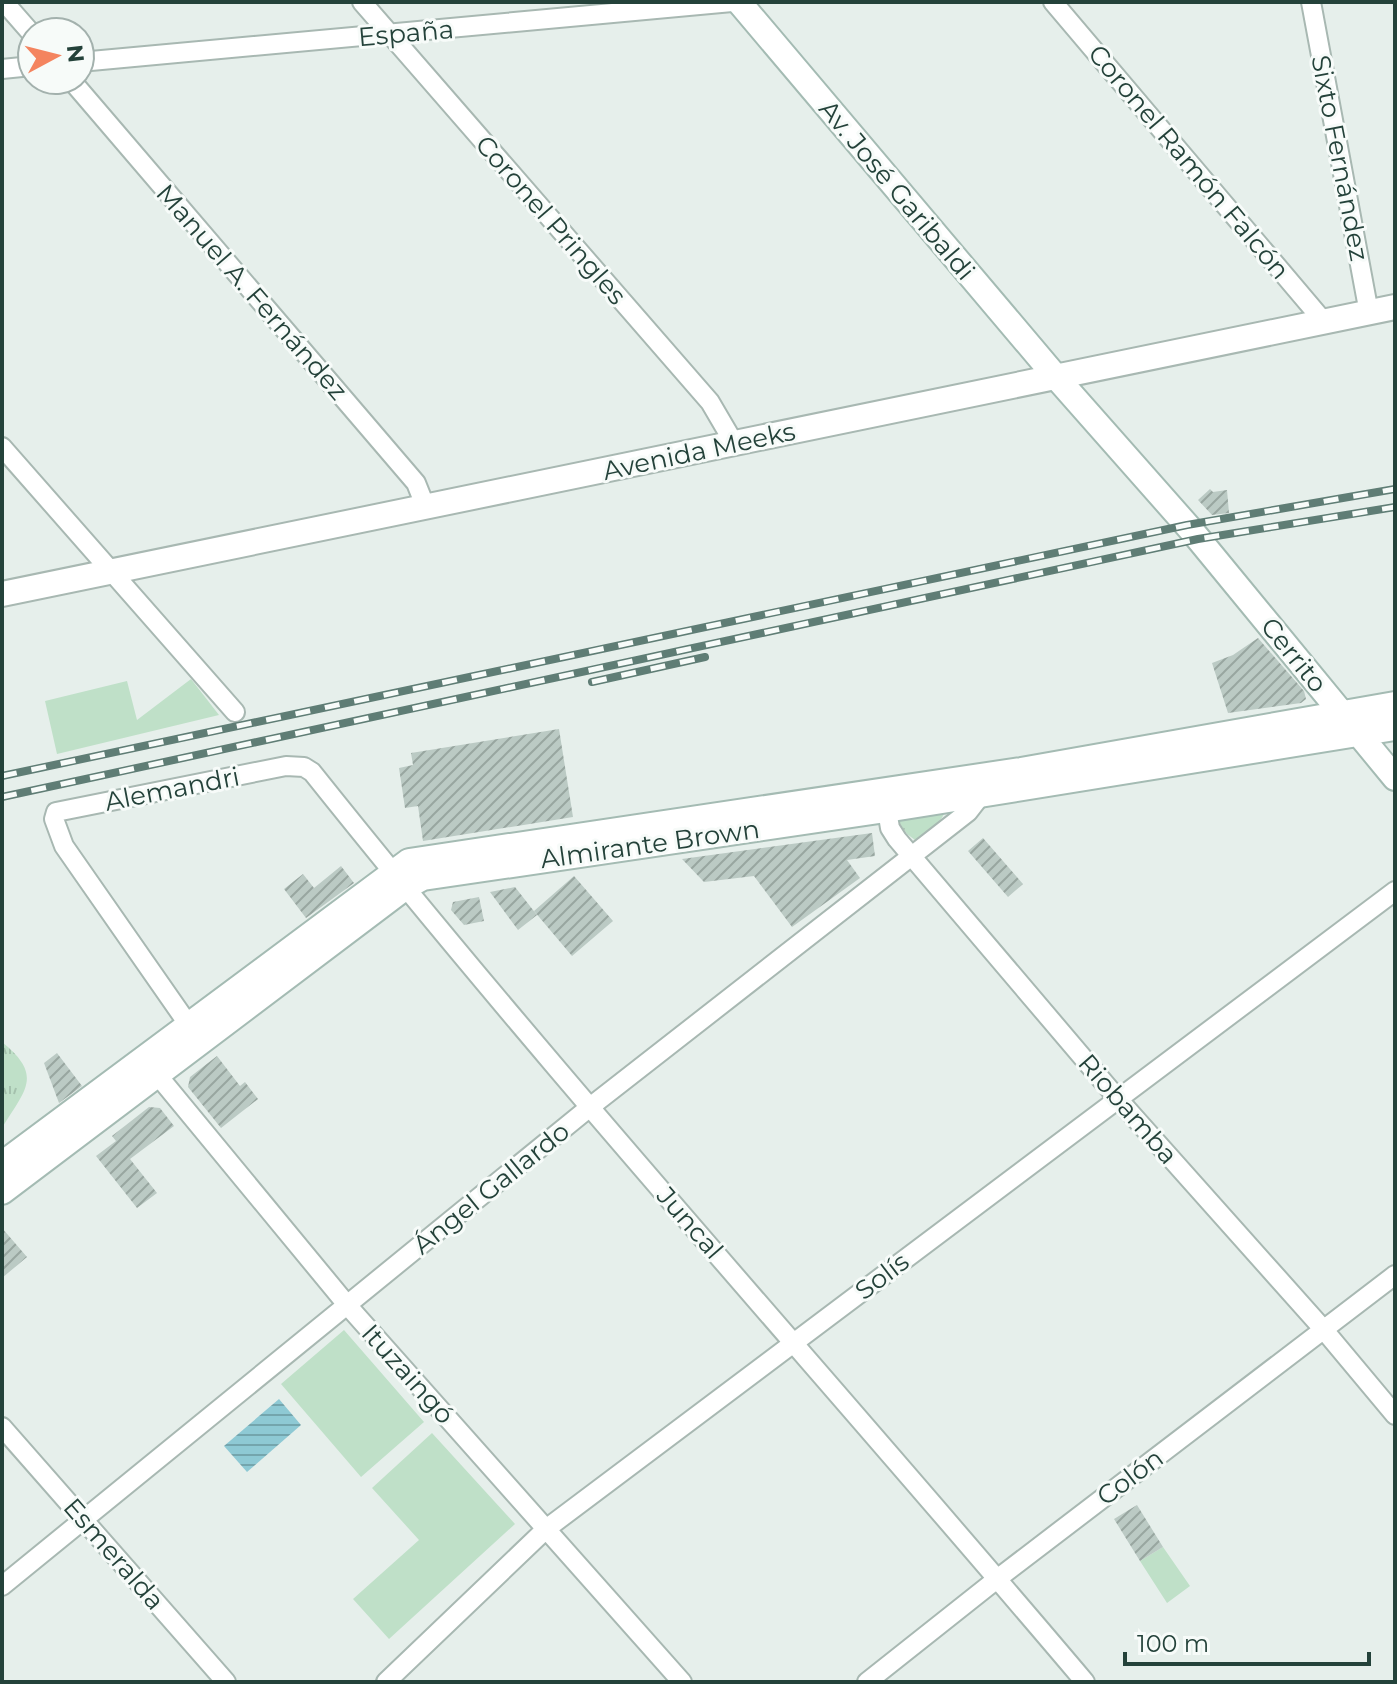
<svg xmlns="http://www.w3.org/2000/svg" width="1397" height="1684" font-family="Montserrat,sans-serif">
<defs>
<pattern id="grass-tufts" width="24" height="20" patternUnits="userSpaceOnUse" patternTransform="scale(2)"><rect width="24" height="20" fill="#bfe0c8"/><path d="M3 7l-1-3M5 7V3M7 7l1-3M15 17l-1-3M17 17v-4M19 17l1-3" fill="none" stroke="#a4c1ad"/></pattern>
<pattern id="water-rules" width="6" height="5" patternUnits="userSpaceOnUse" patternTransform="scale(2)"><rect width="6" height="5" fill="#8ec9d4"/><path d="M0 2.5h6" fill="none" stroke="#74a5ad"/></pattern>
<pattern id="building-hatch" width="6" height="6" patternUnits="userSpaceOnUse" patternTransform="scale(2)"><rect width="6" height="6" fill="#bbcac4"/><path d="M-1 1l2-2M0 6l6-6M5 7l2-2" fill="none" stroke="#98a6a0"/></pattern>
</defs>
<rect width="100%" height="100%" fill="#e6efeb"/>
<path fill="url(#grass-tufts)" d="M945,812c-5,11 -18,25 -30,28l-8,-6 -9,-13z
M2,1042c42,34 23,48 0,86z"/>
<path fill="#bfe0c8" d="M191,679l28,36 -162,39 -12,-53 82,-20 10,39z
M344,1330l80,92 -63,55 -80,-93z
M432,1433l83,91 -126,115 -36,-40 66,-59 -47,-52z
M1163,1547l27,39 -23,17 -27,-42z"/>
<path fill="url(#water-rules)" d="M279,1399l22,26 -54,47 -23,-26z"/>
<path fill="url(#building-hatch)" d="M1210,489l3,3 14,-2 2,23 -17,2 -14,-15z
M1258,638l46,53 2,8 -5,4 -73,10 -16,-50 21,-8z
M559,729l14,88 -150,24 -5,-35 -13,2 -6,-40 14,-3 -2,-12z
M872,833l3,23 -28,4 13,18 -68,49 -38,-51 -50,6 -22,-23z
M983,838l40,46 -15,13 -40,-46z
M341,866l13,17 -48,35 -22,-29 19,-15 11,14z
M574,876l39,45 -41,35 -38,-45z
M515,887l22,28 -19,15 -28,-38z
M479,897l5,24 -20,4 -13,-15 2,-8z
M57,1053l25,33 -23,17 -15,-40z
M217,1056l23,30 5,-4 13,17 -37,29 -33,-41 2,-10z
M149,1107l11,1 14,18 -44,33 27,34 -20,15 -41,-52 20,-15 -4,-5z
M2,1228l25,29 -25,21z
M1137,1505l26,42 -23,14 -26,-42z"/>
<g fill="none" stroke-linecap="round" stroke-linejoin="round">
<g stroke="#a8b8b2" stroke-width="22">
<path id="minor" d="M4,2l28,32
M362,2l348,400 24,41
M1053,2l272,321
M1311,2l58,311
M80,62l652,-60
M2,69l30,-3
M71,80l345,403 10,25
M2,447l233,265
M885,798l5,30 7,11 221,260 206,231 71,85
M188,1024l-124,-178 -10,-27 2,-7 230,-46 18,1 8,5c248,311 516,606 773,910
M150,1066l198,240 334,376
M2,1427l224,255
M2,1586l588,-479 378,-295 14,-18
M386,1682l160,-153 849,-638
M867,1682l130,-103 398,-304"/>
</g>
<g stroke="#a8b8b2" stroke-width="28">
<path id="tertiary" d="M2,594l1393,-287"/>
</g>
<g stroke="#a4bbb3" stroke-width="28">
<path id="secondary" d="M739,2l317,375 136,154 203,247
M2,1164l407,-303 612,-91 374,-66
M2,1192l404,-305 17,-9 463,-68 509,-82"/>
</g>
<use href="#minor" stroke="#fff" stroke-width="18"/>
<use href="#tertiary" stroke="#fff" stroke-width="24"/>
<use href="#secondary" stroke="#fff" stroke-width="24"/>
<g stroke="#5f7d75" stroke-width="8">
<path id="rail" d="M592,682l113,-25
M2,776l1185,-251 208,-36
M2,797l1196,-258 197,-32"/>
</g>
<use href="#rail" stroke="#f7fbf9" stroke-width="5" stroke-dasharray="15" stroke-linecap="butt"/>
</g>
<g text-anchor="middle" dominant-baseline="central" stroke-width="6" stroke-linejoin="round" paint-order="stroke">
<g font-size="26" fill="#24423a" stroke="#f7fbf9">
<text transform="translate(406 33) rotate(-5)">España</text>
<text transform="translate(1340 158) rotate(79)">Sixto Fernández</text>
<text transform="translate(1189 162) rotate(50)">Coronel Ramón Falcón</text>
<text transform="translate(897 190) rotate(50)">Av. José Garibaldi</text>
<text transform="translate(551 220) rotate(49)">Coronel Pringles</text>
<text transform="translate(252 292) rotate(49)">Manuel A. Fernández</text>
<text transform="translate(699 451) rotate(-12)">Avenida Meeks</text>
<text transform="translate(1294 655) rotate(51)">Cerrito</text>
<text transform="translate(172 789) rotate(-11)">Alemandri</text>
<text transform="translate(650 844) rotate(-8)">Almirante Brown</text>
<text transform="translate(1128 1109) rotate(49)">Riobamba</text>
<text transform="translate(491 1188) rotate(-39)">Ángel Gallardo</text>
<text transform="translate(690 1223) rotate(49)">Juncal</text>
<text transform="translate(882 1276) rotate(-37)">Solís</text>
<text transform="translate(408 1374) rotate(48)">Ituzaingó</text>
<text transform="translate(1130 1477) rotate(-37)">Colón</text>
<text transform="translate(114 1554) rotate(49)">Esmeralda</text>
</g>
</g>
<rect width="1397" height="1684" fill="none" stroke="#24423a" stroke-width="8"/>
<g transform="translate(56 56) rotate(83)"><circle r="38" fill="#f7fbf9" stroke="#a3b1ad" stroke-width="2"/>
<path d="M0-6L14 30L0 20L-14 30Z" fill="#f4845f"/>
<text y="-12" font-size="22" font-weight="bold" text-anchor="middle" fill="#24423a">N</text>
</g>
<path d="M1125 1652v12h244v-12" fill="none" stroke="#24423a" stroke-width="4"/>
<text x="1137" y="1652" font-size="24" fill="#24423a" stroke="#f7fbf9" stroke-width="6" paint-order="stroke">100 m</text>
</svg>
